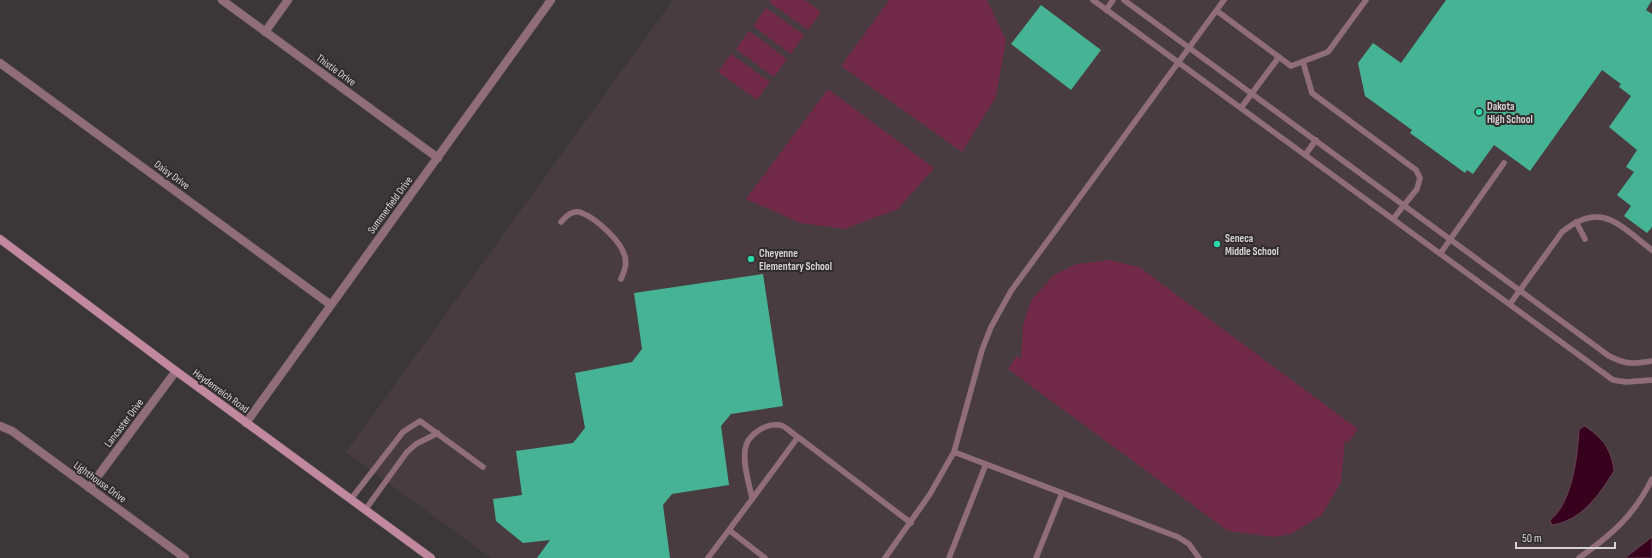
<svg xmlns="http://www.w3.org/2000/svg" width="1652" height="558" font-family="'Sofia Sans Condensed',sans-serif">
<rect width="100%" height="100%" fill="#3b3637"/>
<path fill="#483c40" d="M673,0h979v558h-1161l-145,-106z"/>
<path fill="#712a48" d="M771,0h34l16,12 -13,18 -39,-28z
M889,0h98l19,40 -10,57 -34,55 -121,-86z
M766,8l38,27 -13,19 -38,-28z
M749,31l38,28 -13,18 -38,-28z
M731,54l39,28 -13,18 -39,-28z
M828,89l106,79 -36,41 -53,20 -45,-6 -54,-24z
M1110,260l29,7 219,162 -10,14 -3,-3 -4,42 -19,33 -31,19 -17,3 -46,-6 -220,-162 9,-13 4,3 2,-35 9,-25 22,-24 23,-11z"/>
<path fill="#37001c" stroke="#673f53" d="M1585,426c18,13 26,22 29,45 -15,24 -33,50 -62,54l-2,-5c22,-16 28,-65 29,-91z
M1652,537v21h-27z"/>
<path fill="#46b494" d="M1446,0h206l-6,10 6,4v213l-5,6 -23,-17 7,-10 -14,-11 17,-23 -8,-5 11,-17 -28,-23 22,-31 -12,-9 2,-3 -19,-14 -72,101 -36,-26 -21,29 -6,-4 -2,3 -55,-40 2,-3 -47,-34 -7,-33 15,-20 28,20z
M1041,5l60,45 -30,40 -60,-46z
M763,274l20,132 -52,8 -10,12 8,59 -57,9 -9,11 7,53h-133l13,-18 -27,3 -27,-22 -3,-22 29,-4 -6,-44 57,-8 12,-15 -10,-55 57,-11 10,-13 -8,-56z"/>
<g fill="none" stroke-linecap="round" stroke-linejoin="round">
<g stroke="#575253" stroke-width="6">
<path id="lane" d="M1093,0l520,380 13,2 26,-2
M1124,0l485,356c17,9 25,8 43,5
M1106,10l7,-10
M1217,11l74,55 37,-14 38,-52
M1303,62l9,31 104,77 4,8 -3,11 -24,30
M1241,108l38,-51
M1305,155l11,-15
M561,222c5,-6 13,-13 21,-9 15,6 40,29 43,44 2,8 -1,15 -4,22
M1576,222l9,17
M1440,254l64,-91
M1510,304l52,-72c39,-32 57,-7 90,18
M798,437l113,86
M954,452l224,85 11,7 10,14
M351,499l52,-67 17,-11 63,46
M365,510l42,-58 9,-8 22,-11
M729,530l36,28
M708,558c30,-40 60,-80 90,-121 -5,-3 -10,-8 -15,-11 -15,-5 -36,8 -38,24 -2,16 4,33 7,48
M885,558l45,-64 24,-42 28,-102 9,-23 20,-36 213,-291
M949,558l37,-94
M1036,558l26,-65
M1579,558c32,-23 55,-42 73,-79"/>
</g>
<g stroke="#575253" stroke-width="9">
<path id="street" d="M222,0l216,158
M265,32l23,-32
M0,63l331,242
M246,423l305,-423
M0,426l12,5 173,127
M89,488l87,-117"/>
</g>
<g stroke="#575253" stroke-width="9">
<path id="secondary" d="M0,239l176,132 255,187"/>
</g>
<use href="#lane" stroke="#916c79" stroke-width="5.5"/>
<use href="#street" stroke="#916c79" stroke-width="8"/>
<use href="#secondary" stroke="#c2889d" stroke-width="8"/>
</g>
<g fill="#2dd5ab" stroke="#312c2d" stroke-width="1.5">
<circle cx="1479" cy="112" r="4"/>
<circle cx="1217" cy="244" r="4"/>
<circle cx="751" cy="259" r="4"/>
</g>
<g text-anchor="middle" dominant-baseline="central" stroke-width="4" stroke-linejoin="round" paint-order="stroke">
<g font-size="11" fill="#d7d3d4" stroke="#312c2d">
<text transform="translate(336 70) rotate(36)">Thistle Drive</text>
<text transform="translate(172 175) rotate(36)">Daisy Drive</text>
<text transform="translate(390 205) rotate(-54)">Summerfield Drive</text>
<text transform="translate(221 391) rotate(36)">Heydenreich Road</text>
<text transform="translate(124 423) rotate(-53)">Lancaster Drive</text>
<text transform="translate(100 482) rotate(36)">Lighthouse Drive</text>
</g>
<g font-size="11" font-weight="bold" fill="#d7d3d4" stroke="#312c2d" text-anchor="start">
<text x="1487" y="106">Dakota<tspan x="1487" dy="13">High School</tspan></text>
<text x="1225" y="238">Seneca<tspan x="1225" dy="13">Middle School</tspan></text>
<text x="759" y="253">Cheyenne<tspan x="759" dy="13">Elementary School</tspan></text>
</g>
</g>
<path d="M1516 542v6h99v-6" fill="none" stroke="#d7d3d4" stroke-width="2"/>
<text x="1522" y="542" font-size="12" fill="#d7d3d4" stroke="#312c2d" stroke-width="3" paint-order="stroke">50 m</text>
</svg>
